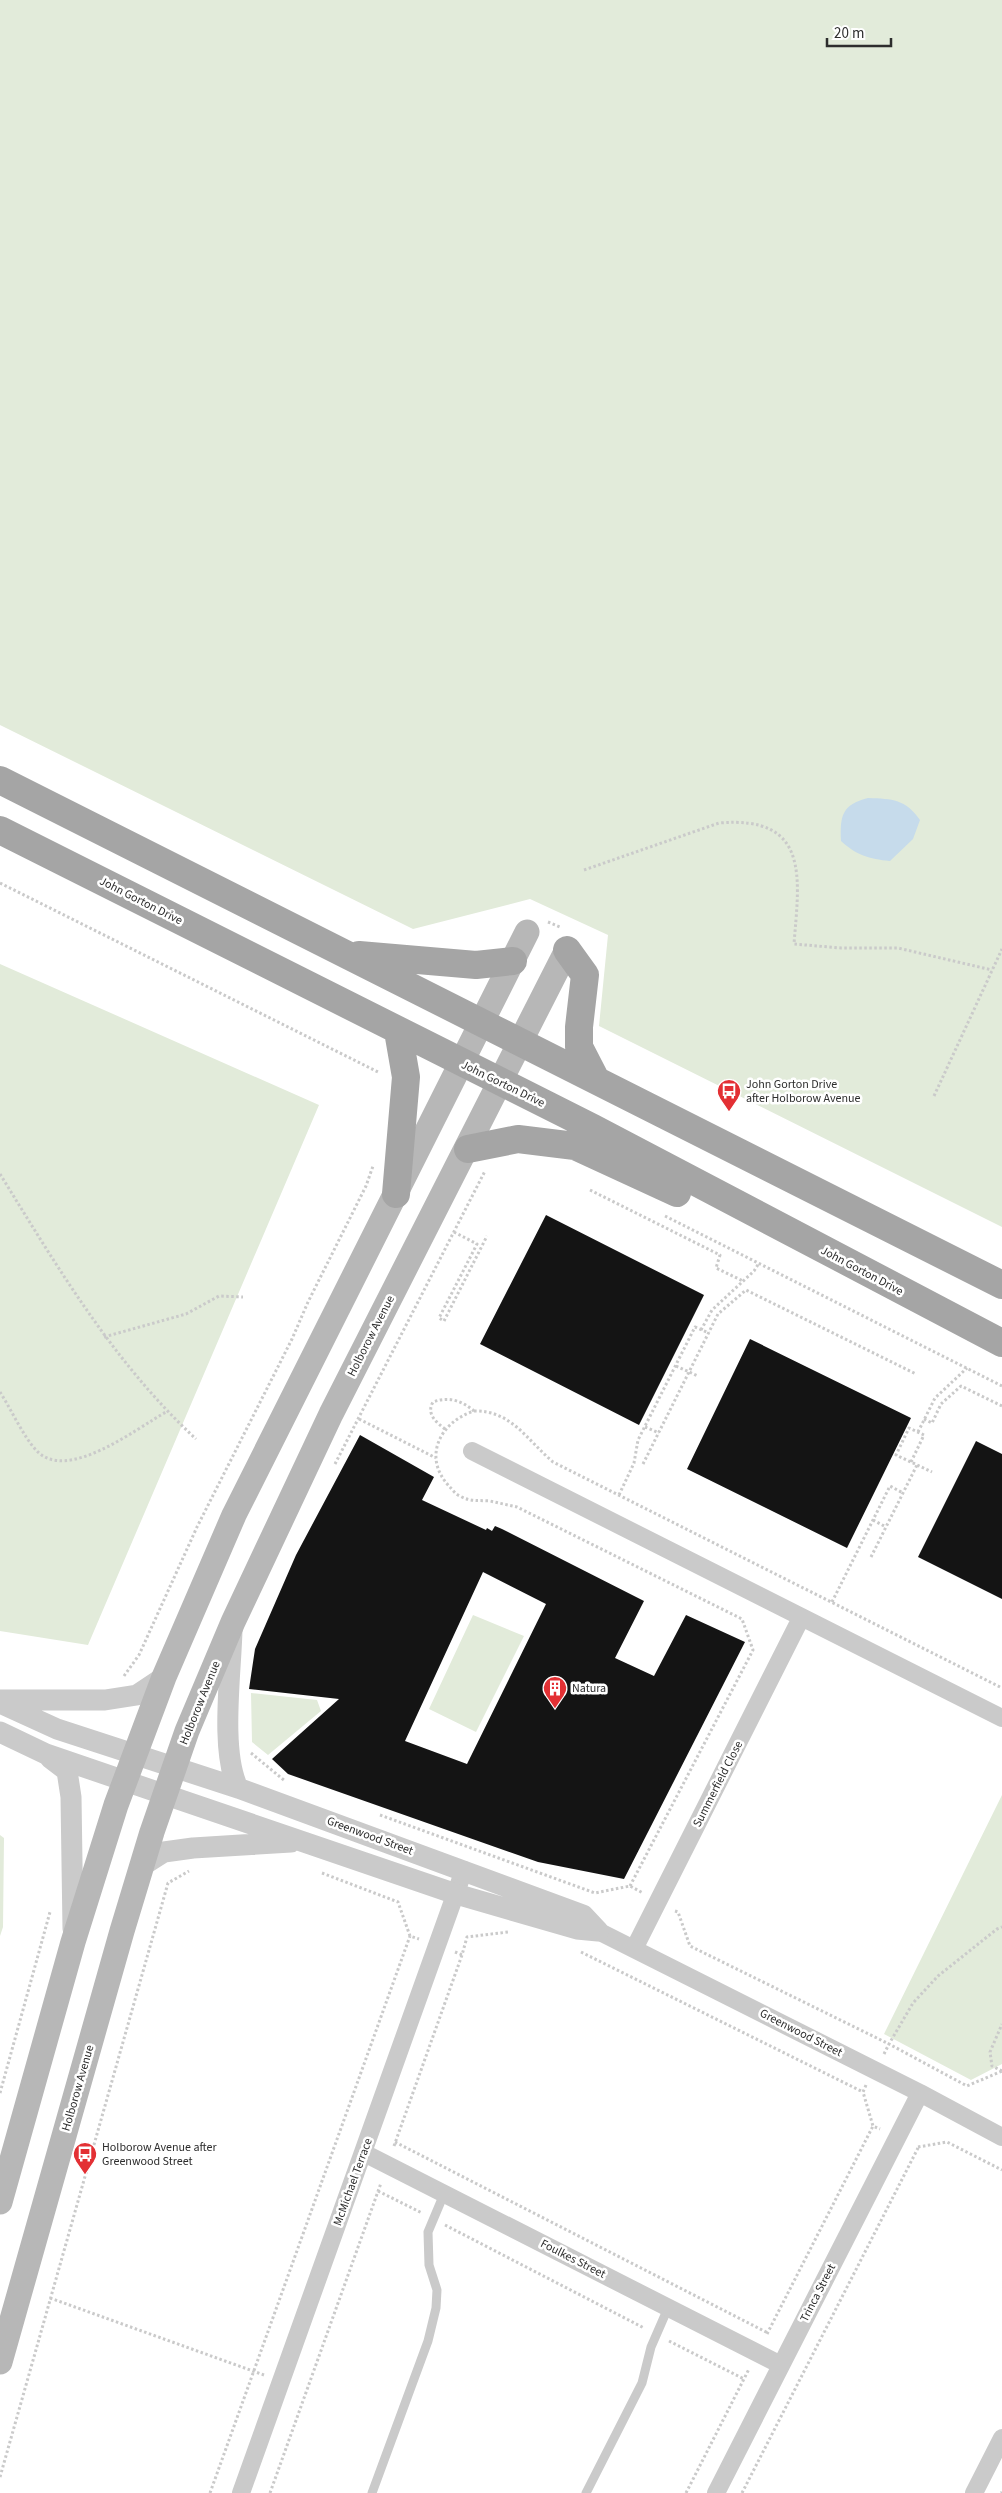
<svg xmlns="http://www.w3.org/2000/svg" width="1002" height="2493" font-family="'Source Sans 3',sans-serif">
<rect width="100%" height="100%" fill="#fff"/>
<path fill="#e2ebda" d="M0,0h1002v1227l-403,-201 9,-91 -78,-36 -117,30 -413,-204z
M0,964l319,141 -231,540 -88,-14z
M473,1615l51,21 -48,96 -47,-23z
M251,1693l66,7 4,11 -53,44 -16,-13z
M1002,1795v269l-31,16 -87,-46z
M0,1835l4,3 -1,89 -3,9z"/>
<path fill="#c6dbeb" d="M868,798c25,1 37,1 52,22l-7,19 -23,22c-21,-2 -34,-6 -49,-20 -1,-26 1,-36 27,-43z"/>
<path fill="#141414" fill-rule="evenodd" d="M546,1215l158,80 -65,130 -159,-81z
M750,1339l161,79 -64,130 -160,-79z
M360,1435l74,42 -12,23 64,30 1,-2 5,3 3,-5 7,3 142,72 -29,57 39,18 32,-61 59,27 -121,237 -86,-17 -250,-88 -16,-15 67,-60 -90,-10 6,-40 41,-94zM483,1572l63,32 -79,160 -62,-23z
M976,1441l26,13v145l-84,-42z"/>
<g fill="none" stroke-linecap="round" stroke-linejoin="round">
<path stroke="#cacaca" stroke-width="3" stroke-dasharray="2.5 2.5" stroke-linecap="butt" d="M584,870l135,-47c92,-8 80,56 75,121l47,4h57l94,22
M0,883l380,190
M548,922l12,5
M934,1096l68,-147
M0,1174c58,94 114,189 196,265
M590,1190l130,65 -4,13 27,13
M665,1216l337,170
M454,1232l23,12 -38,74 5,3 43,-85
M701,1330l11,-20 42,-39 5,-8
M104,1337l82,-23 33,-18 24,1
M676,1366l22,10
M0,1392c11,17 23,44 36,58 30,34 101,-22 130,-38
M474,1411c37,-1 53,29 79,51l449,226
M359,1419l77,39
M924,1419l8,4 9,-19 20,-18 41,20
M645,1427l14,6
M445,1429c-9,-7 -19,-15 -12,-27 16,-6 29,-1 41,9 -34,11 -52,46 -25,75 3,3 6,8 11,10 10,6 19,4 30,5 9,2 18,4 27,6l225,112 11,31 -123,236
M918,1432l17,-34 32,-30
M911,1462l13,-27 -15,-7 -13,27 36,17
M335,1464l150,-293
M643,1464l75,-150 28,-24 170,84
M619,1495l15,-32 4,-23 57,-113 14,6
M873,1520l13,7
M871,1557l46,-92
M832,1602l58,-116 13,7
M124,1676l15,-21 58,-128 95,-188 16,-37 58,-116 7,-20
M251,1753l34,28
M380,1815l215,78 35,-7 13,7
M322,1873l76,29 12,34 9,3
M675,1911l3,1 12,34 199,98 24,-41 25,-27 59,-47 5,-2
M455,1952l7,3 5,-18 41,-5
M581,1952l282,140
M884,2054l5,-10 78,42 35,-15
M1002,2071l-10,-5 -2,-14 12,-28
M866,2085l-3,7 10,34 7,3
M0,2093l50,-181
M395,2142l373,191
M394,2146l68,-191
M918,2147l29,-5 55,28
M378,2191l44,22
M445,2225l199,103
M50,2298l214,77
M767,2334l106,-208
M669,2341l75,38
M0,2477l168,-594 21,-12
M210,2493l200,-557
M270,2493l111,-310
M686,2493l63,-124
M742,2493l176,-345
M1001,2493l1,-1"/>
<path stroke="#cacaca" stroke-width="9" d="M372,2493l56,-152 8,-33 1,-18 -8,-25 -1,-33 16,-38
M586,2493l56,-110 9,-36 17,-39"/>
<path stroke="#cacaca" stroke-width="18" d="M472,1451l530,267
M598,1931l322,162 82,44
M634,1949l167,-331
M364,2153l417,212
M241,2493l223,-623
M716,2493l204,-400
M974,2493l28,-55"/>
<path stroke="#cacaca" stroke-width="21" d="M232,1630c-1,43 -12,121 6,158
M0,1700h105l32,-5 27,-18
M0,1703l57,26 181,59 345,127 15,16
M0,1732l46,22 410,140 121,35 21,2
M50,1758l17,13 4,26 2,132
M142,1866l22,-14 29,-4 98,-6"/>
<path stroke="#b7b7b7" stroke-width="25" d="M0,2202l73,-260 43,-137 48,-128 70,-162 293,-583
M0,2362l122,-431 30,-99 35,-101 46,-109 98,-208 236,-464"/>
<path stroke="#a5a5a5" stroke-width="28" d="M0,780l1002,505
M0,830l593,298 409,215
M567,950l18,25 -6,52v20l17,33
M359,955l117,10 37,-4
M468,1149l50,-10 57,7 102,47
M396,1194l10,-117 -8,-46"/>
</g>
<defs>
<g id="bus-pin" transform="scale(1.25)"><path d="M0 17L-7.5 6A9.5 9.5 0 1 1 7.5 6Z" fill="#e33034" stroke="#fff"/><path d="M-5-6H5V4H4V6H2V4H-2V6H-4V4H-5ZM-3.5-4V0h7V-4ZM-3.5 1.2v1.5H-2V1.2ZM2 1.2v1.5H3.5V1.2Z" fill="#fff"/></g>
<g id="building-pin" transform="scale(1.25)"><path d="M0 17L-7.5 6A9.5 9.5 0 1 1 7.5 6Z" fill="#e33034" stroke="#fff"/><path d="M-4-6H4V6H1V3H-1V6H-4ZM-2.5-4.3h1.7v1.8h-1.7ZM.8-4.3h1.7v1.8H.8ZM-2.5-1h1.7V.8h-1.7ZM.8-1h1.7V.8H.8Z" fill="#fff"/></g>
</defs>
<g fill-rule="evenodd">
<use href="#bus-pin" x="729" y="1091"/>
<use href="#building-pin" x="555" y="1688"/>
<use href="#bus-pin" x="85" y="2154"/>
</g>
<g text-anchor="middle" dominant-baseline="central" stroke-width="5" stroke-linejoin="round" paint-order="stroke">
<g font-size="12" fill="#2d2d2d" stroke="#fff">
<text transform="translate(141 901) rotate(27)">John Gorton Drive</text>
<text transform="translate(503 1084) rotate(26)">John Gorton Drive</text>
<text transform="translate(862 1271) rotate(28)">John Gorton Drive</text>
<text transform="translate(371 1336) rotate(-63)">Holborow Avenue</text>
<text transform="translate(200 1703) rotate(-68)">Holborow Avenue</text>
<text transform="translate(718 1784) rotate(-63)">Summerfield Close</text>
<text transform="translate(370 1836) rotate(20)">Greenwood Street</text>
<text transform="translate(801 2033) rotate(27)">Greenwood Street</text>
<text transform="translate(78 2088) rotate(-74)">Holborow Avenue</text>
<text transform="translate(353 2182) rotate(-70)">McMichael Terrace</text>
<text transform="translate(573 2259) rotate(27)">Foulkes Street</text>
<text transform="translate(818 2293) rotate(-63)">Trinca Street</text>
</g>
<g font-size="12" fill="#2d2d2d" stroke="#fff" text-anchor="start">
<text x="746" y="1084">John Gorton Drive<tspan x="746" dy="14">after Holborow Avenue</tspan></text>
<text x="572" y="1688">Natura</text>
<text x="102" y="2147">Holborow Avenue after<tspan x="102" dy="14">Greenwood Street</tspan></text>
</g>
</g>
<path d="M827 38v8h64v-8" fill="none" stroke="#2d2d2d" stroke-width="2.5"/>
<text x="834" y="38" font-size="15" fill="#2d2d2d" stroke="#ffffff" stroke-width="4" paint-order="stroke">20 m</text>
</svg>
